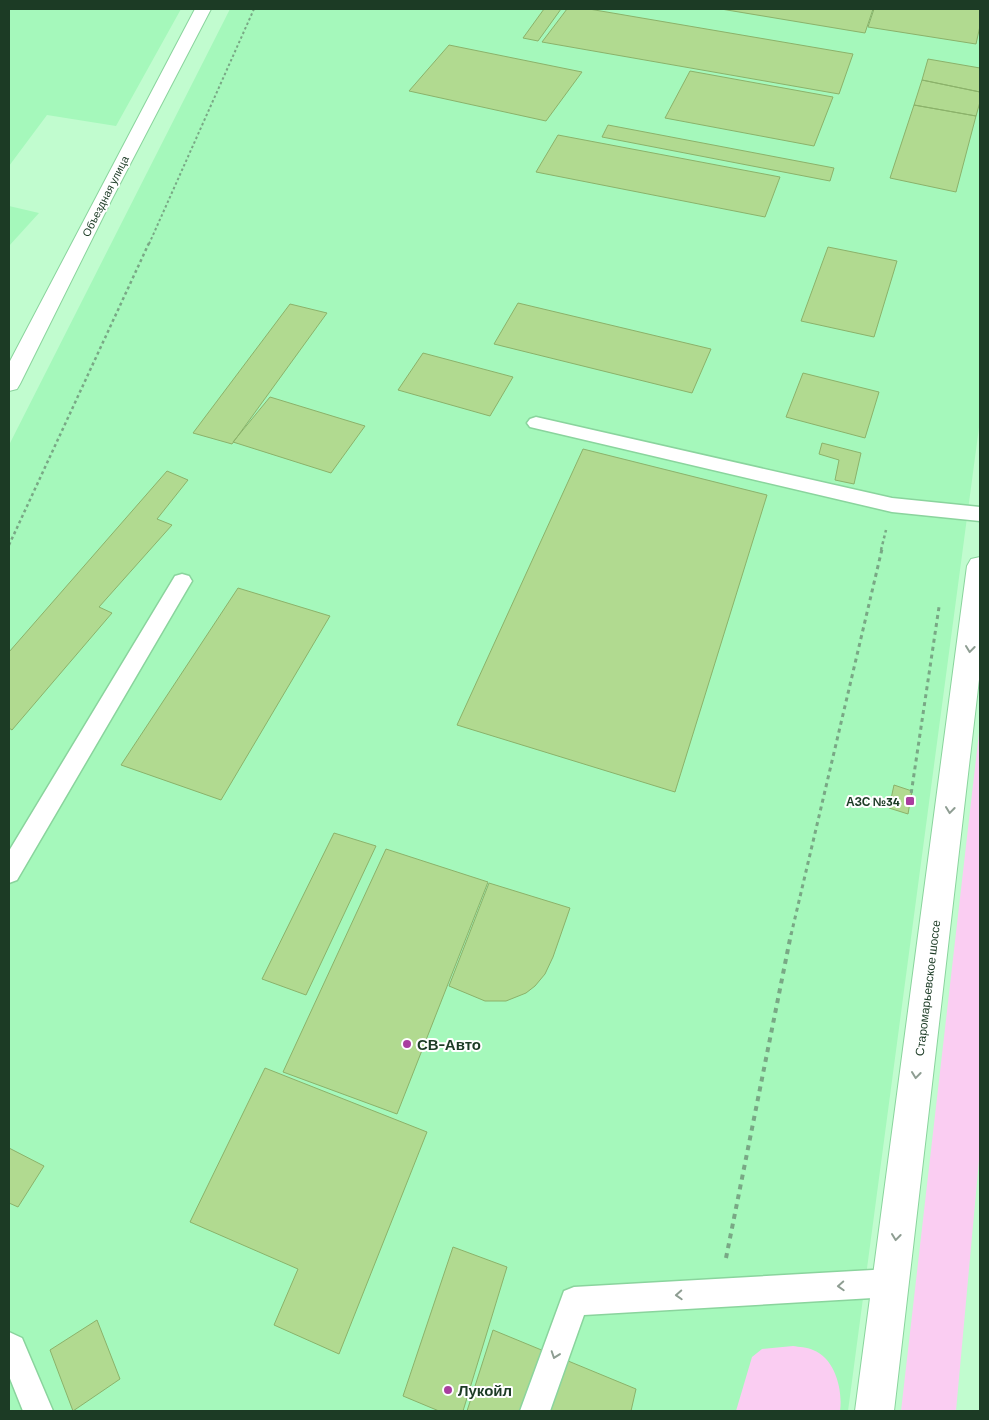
<svg xmlns="http://www.w3.org/2000/svg" width="989" height="1420" font-family="Barlow,sans-serif">
<rect width="100%" height="100%" fill="#c1fccf"/>
<path fill="#a5f8bb" d="M9,9h172l-65,117 -69,-11 -38,51z
M230,9h750v411l-132,991h-839v-966z
M9,206l30,7 -30,33z"/>
<path fill="#facdf2" d="M980,724v425l-24,262h-55z
M793,1346c6,1 14,1 20,4 22,8 30,40 27,61h-104l16,-54 10,-8z"/>
<path fill="#b1da90" stroke="#8bb26a" d="M544,9h17l-23,32 -15,-3z
M567,9h22l264,45 -14,40 -297,-52z
M721,9h152l-8,24z
M874,9h106v17l-4,18 -108,-17z
M449,45l133,27 -36,49 -137,-30z
M928,59l52,9v24l-58,-12z
M690,71l143,26 -19,49 -149,-28z
M922,80l58,12v10l-4,14 -62,-11z
M914,105l62,11 -20,76 -66,-14z
M608,125l226,43 -4,13 -228,-44z
M558,135l222,42 -15,40 -229,-45z
M828,247l69,14 -23,76 -73,-16z
M518,303l193,46 -19,44 -198,-49z
M290,304l37,9 -95,131 -39,-11z
M423,353l90,24 -23,39 -92,-26z
M803,373l76,19 -14,46 -79,-21z
M270,397l95,29 -34,47 -98,-31z
M822,443l39,10 -7,31 -19,-4 4,-20 -20,-6z
M583,449l184,46 -92,297 -218,-67z
M167,471l21,9 -31,39 15,6 -73,82 13,6 -100,117 -3,-2v-76z
M238,588l92,28 -109,184 -100,-35z
M894,785l18,6 -4,23 -19,-6z
M334,833l42,13 -70,149 -44,-16z
M386,849l102,33 -91,232 -114,-42z
M489,883l81,25 -17,49 -8,17 -10,12 -9,7 -20,8h-21l-36,-15z
M265,1068l162,64 -88,222 -65,-29 24,-56 -108,-47z
M9,1148l35,18 -26,41 -9,-4z
M453,1247l54,20 -44,144h-24l-36,-15z
M97,1320l23,59 -47,32 -23,-61z
M493,1330l143,59 -5,22h-164z"/>
<g fill="none" stroke-linecap="round" stroke-linejoin="round">
<g stroke="#8ad49d" stroke-width="3">
<path id="lane" d="M536,417l356,81 88,9v14l-88,-9 -362,-85 -3,-4 3,-4z
M182,574l7,2 3,5 -3,5 -172,294 -8,3v-32l166,-275z
M890,1269l10,4 4,10 -4,10 -10,4 -306,18 -34,96h-30l44,-120 10,-4z
M9,1332l13,6 31,73h-30l-14,-35z"/>
</g>
<g stroke="#8ad49d" stroke-width="2">
<path id="primary" d="M195,9h16l-99,190 -92,185 -3,5 -8,2v-28z
M980,557v114l-86,740h-39l112,-845 4,-7z"/>
</g>
<path stroke="#79a885" stroke-width="2" stroke-dasharray="2.5 2.5" stroke-linecap="butt" d="M149,244l105,-235"/>
<path stroke="#79a885" stroke-width="2.5" stroke-dasharray="3 3" stroke-linecap="butt" d="M9,545l140,-302
M881,550l5,-20"/>
<path stroke="#79a885" stroke-width="3" stroke-dasharray="4 4" stroke-linecap="butt" d="M910,801l29,-194 2,1
M791,935l91,-386"/>
<path stroke="#79a885" stroke-width="4" stroke-dasharray="5 5" stroke-linecap="butt" d="M726,1258l65,-324"/>
<use href="#lane" fill="#fff" fill-rule="evenodd"/>
<use href="#primary" fill="#fff" fill-rule="evenodd"/>
</g>
<defs><path id="oneway-chevron" d="M-2-3.5L2.5 0L-2 3.5" fill="none" stroke-width="1.6" stroke-linecap="round" stroke-linejoin="round" transform="scale(1.25)"/></defs>
<g stroke="#8e9d92">
<use href="#oneway-chevron" transform="translate(970 649) rotate(97)"/>
<use href="#oneway-chevron" transform="translate(950 810) rotate(97)"/>
<use href="#oneway-chevron" transform="translate(916 1075) rotate(97)"/>
<use href="#oneway-chevron" transform="translate(896 1237) rotate(97)"/>
<use href="#oneway-chevron" transform="translate(841 1286) rotate(177)"/>
<use href="#oneway-chevron" transform="translate(679 1295) rotate(177)"/>
<use href="#oneway-chevron" transform="translate(555 1355) rotate(109)"/>
</g>
<g fill="#a93e9f" stroke="#fff" stroke-width="2">
<rect x="905" y="796" width="10" height="10" rx="2.5"/>
<circle cx="407" cy="1044" r="5"/>
<circle cx="448" cy="1390" r="5"/>
</g>
<g text-anchor="middle" dominant-baseline="central" stroke-width="4" stroke-linejoin="round" paint-order="stroke">
<g font-size="11" fill="#1c3b25" stroke="#fff">
<text transform="translate(105 196) rotate(-63)">Объездная улица</text>
</g>
<g font-size="12" font-weight="bold" fill="#1c3b25" stroke="#fff" text-anchor="end">
<text x="900" y="801">АЗС №34</text>
</g>
<g font-size="12" fill="#1c3b25" stroke="#fff">
<text transform="translate(927 988) rotate(-83)">Старомарьевское шоссе</text>
</g>
<g font-size="15" font-weight="bold" fill="#1c3b25" stroke="#fff" text-anchor="start">
<text x="417" y="1044">СВ-Авто</text>
<text x="458" y="1390">Лукойл</text>
</g>
</g>
<rect width="989" height="1420" fill="none" stroke="#1c3b25" stroke-width="20"/>
</svg>
